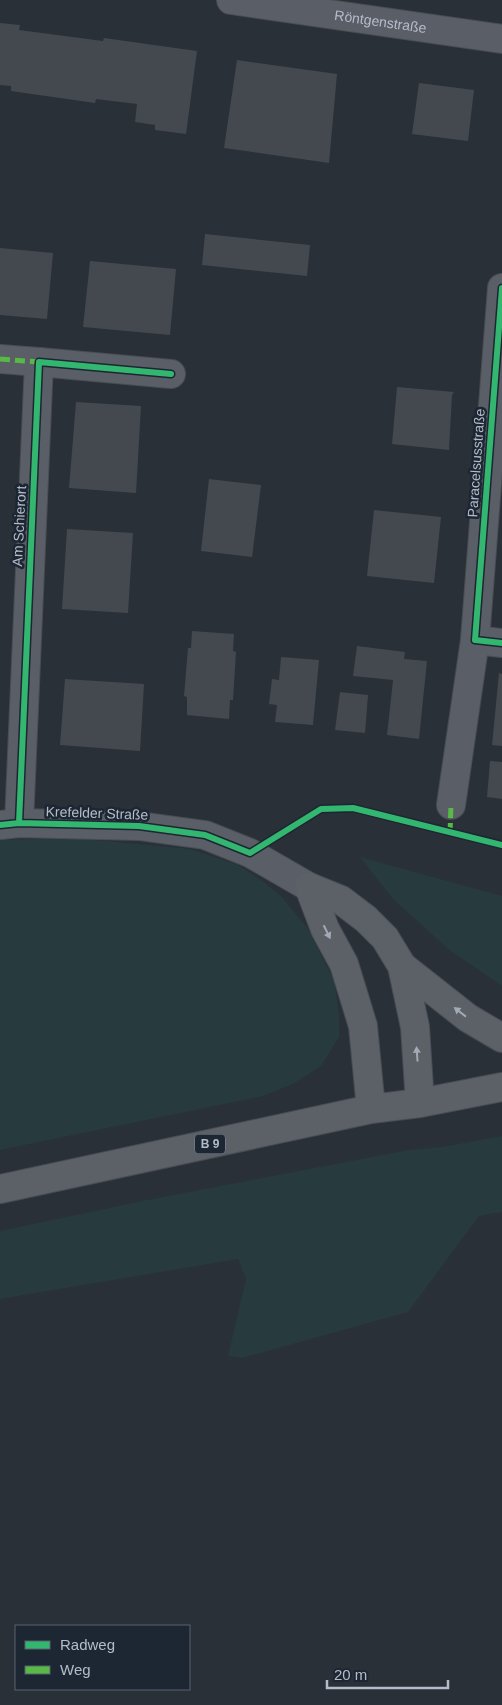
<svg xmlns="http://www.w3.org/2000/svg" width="502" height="1705" font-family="Helvetica,sans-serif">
<rect width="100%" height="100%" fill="#2a3038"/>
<path fill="#273a3e" d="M74,838l116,11 48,16 27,18 18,15 25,31 26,52 5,32v24l-18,29 -28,18 -30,12 -263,54v-310z
M360,857l142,39v90l-54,-37 -55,-50z
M502,1136v76l-23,4 -71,96 -166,46 -14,-2 18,-77 -8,-20 -238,40v-68l147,-31 262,-50 33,-3z"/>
<path fill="#444950" d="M0,23l20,2 -1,5 84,11 1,-3 93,13 -11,83 -31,-4v-5l-20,-3 2,-18 -41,-5 -1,4 -84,-12v-5l-11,-1z
M237,60l100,14 -8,89 -105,-15z
M419,83l55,7 -6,51 -56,-7z
M205,234l105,11 -3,31 -105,-11z
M0,248l53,5 -6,66 -47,-4z
M90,261l86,8 -6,66 -87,-8z
M397,387l57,5 -2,3 -3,55 -57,-6z
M76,402l65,4 -5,87 -67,-5z
M209,479l52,6 -9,72 -51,-6z
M374,510l67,7 -7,66 -67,-7z
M67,529l66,4 -5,80 -66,-4z
M192,631l42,3 -1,17 3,1 -3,48h-3l-1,19 -42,-4v-18l-3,-1 4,-48h3z
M357,646l48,6 -1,7 23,2 -8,78 -32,-4 6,-55 -40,-4z
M281,657l38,3 -6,65 -38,-3 2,-17 -8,-1 3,-25 7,1z
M499,673l3,1v72l-10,-1z
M65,679l79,5 -4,67 -80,-6z
M340,692l28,3 -3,38 -30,-3z
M490,761l12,1v37l-15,-2z"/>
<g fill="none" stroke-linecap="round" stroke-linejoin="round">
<g stroke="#484c53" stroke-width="30">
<g id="minor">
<path id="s1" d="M231,0l271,39"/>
<path d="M0,359l39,3"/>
<path d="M475,640l27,3"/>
<path d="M451,805l24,-165 27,-352"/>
<path d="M19,823l20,-461 132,12"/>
<path d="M1,825l18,-2 120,3 66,9 45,18 59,34"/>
</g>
</g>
<g stroke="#484c55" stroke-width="30">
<path id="major" d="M309,887l32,13 25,19 19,19 17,28 13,61 5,76
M309,887l16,42 19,35 19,62 8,83
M402,966l66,52 34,20
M0,1189l371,-80 49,-6 82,-16"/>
</g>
<use href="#minor" stroke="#5a5e66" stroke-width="28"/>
<use href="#major" stroke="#5c6168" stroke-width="28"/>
<path stroke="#58b947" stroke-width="5" stroke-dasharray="10 5" stroke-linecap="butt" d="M0,359l39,3
M450,833l1,-28"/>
<g stroke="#1d2633" stroke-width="9">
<path id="cycleway" d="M502,288l-27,352 27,3
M19,823l20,-461 132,12
M0,825l19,-2 120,3 66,9 45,18 71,-44 32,-1 149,37"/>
</g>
<use href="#cycleway" stroke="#33b770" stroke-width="6"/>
</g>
<defs><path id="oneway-solid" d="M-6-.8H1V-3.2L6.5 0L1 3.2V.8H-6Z" transform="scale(1.25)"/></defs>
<g fill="#a2aab6">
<use href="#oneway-solid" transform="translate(327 932) rotate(64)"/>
<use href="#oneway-solid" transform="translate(460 1012) rotate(-142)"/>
<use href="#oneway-solid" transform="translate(417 1054) rotate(-94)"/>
</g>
<g text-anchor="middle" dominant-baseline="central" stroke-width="5" stroke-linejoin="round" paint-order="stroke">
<rect fill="#1d2633" stroke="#878f9c" stroke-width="1" x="195" y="1134.5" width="30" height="19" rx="4"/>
<g font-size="12" font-weight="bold" fill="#b4bcc9">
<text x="210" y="1144">B 9</text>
</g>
<g font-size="14" fill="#b4bcc9" stroke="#1d2633">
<text stroke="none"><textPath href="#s1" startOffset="151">Röntgenstraße</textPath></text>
<text transform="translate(476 463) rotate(-86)">Paracelsusstraße</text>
<text transform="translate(19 526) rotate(-87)">Am Schierort</text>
<text transform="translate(97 813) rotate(2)">Krefelder Straße</text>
</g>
</g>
<rect x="15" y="1625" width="175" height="65" fill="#1d2633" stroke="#59626f"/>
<rect x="25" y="1641" width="25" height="8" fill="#33b770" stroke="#59626f"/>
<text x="60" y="1650" font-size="15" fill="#b4bcc9">Radweg</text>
<rect x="25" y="1666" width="25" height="8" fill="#58b947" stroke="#59626f"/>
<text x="60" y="1675" font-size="15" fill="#b4bcc9">Weg</text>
<path d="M327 1680v8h121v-8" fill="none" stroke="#b4bcc9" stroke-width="2.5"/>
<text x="334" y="1680" font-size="15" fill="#b4bcc9" stroke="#1d2633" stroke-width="4" paint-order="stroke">20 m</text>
</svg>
